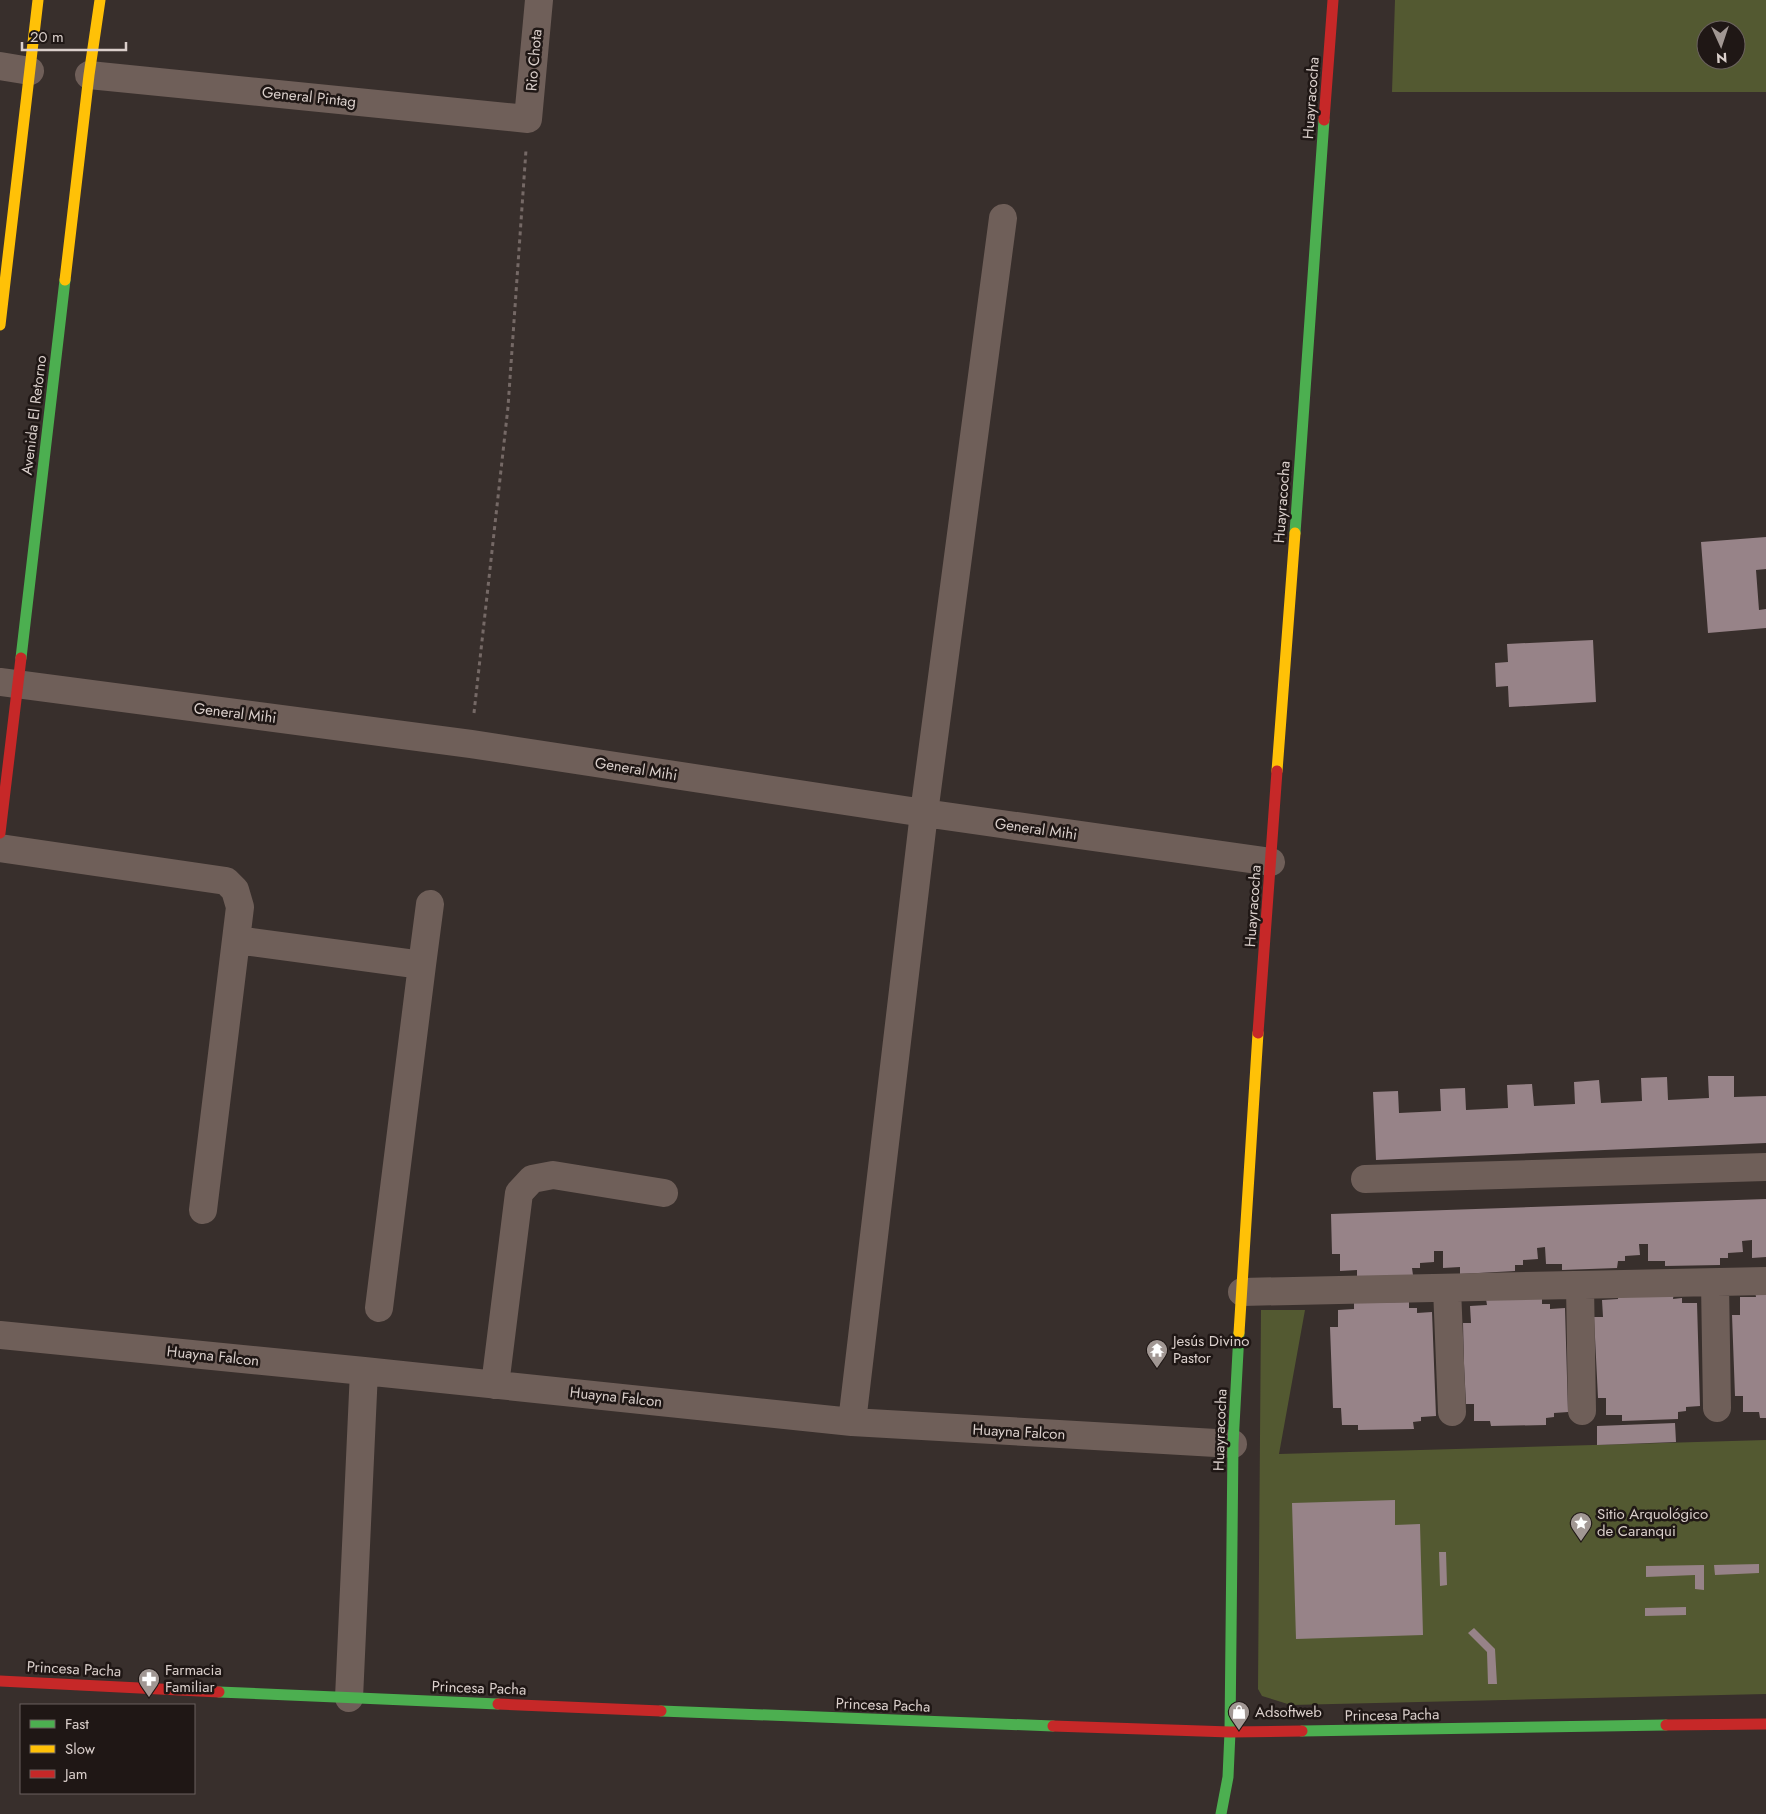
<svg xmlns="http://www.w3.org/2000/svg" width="1766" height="1814" font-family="Jost,sans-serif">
<rect width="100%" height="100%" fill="#382f2c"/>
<path fill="#535931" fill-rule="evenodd" d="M1395,0h371v92h-374zM1706,30h30v30h-30z
M1261,1310h44l-26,144 487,-14v254l-475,11 -29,-9 -4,-7z"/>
<path fill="#978388" d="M1766,537v32l-10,1 3,40 7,-1v19l-58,5 -7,-91z
M1593,640l3,62 -87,5 -1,-21 -12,1 -1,-24 13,-1 -1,-18z
M1708,1076h26v21l32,-1v47l-390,17 -3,-68 25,-1 1,22 42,-2 -1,-22 25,-1 1,22 42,-2 -1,-23 25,-1 2,22 41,-2 -1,-22 25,-2 2,23 41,-2 -1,-23 26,-1 1,23 41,-2z
M1766,1199v58l-14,1v-18l-10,1 1,11 -15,1v5h-8v7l-55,1v-5h-17v-17h-9l1,11 -15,1v5h-7l-1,7 -55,2v-6h-16l-1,-17 -8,1 1,11 -15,1v5h-8v6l-55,3v-7l-17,1v-17h-9v11l-14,1v5h-8l1,7 -56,2v-7l-17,1v-17h-8l-1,-40z
M1755,1291h11v127h-6l-1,-6h-16v-16h-8l-3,-81h8v-18h16z
M1674,1292l-1,7 9,-1v5h15l3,103 -14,1v4l-8,1v7l-56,2v-6h-16v-17h-8l-4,-81h9l-1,-17 16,-1v-6z
M1542,1297v7h8v5l15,-1 3,104 -14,1v4l-8,1v7l-55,1 -1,-5h-16v-17h-8l-2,-40 -1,-41h8l-1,-17 17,-1 -1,-6z
M1409,1302v6h8v5l15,-1 4,104 -15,1v4l-8,1 1,7 -56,1v-5h-16l-1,-17h-8l-3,-81h8v-17l16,-1v-6z
M1675,1423l1,19 -79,3v-19z
M1395,1500v25l25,-1 3,111 -127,4 -4,-136z
M1439,1552h7l1,33 -7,1z
M1759,1564v9l-44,2 -1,-10z
M1704,1565v25l-9,-1v-14l-49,2v-11z
M1686,1607v8l-41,1v-8z
M1474,1628l21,21 2,35h-9l-1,-32 -19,-19z"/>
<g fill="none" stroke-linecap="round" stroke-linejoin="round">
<path stroke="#756966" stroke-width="3" stroke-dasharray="4 4" stroke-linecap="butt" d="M474,713l34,-306 18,-257"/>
<path stroke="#6f5f59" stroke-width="28" d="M0,66l30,5
M89,75l439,44 11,-119
M0,682l471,62 453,69 347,49
M0,848l226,33 9,9 5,17 -37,303
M236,940l186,25 8,-61
M1365,1179l401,-12
M1715,1283l2,125
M1580,1285l2,126
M1447,1288l5,124
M1242,1292l524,-11
M379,1308l43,-343
M0,1335l364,36 488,51 381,22
M495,1385l24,-192 13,-14 21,-4 111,18
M852,1422l72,-609 79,-595
M349,1698l15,-327"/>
<path stroke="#4caf50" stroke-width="11" d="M1295,533l29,-413
M21,658l44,-378
M219,1692l279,12
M661,1711l392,15
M1302,1731l364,-6
M1221,1814l7,-37 2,-45 3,-288 6,-111"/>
<path stroke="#ffc107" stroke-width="11" d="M65,280l24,-205 11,-75
M0,325l38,-325
M1277,771l18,-238
M1239,1333l19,-300"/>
<path stroke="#c62828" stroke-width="11" d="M1324,120l9,-120
M0,833l21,-175
M1258,1033l19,-262
M0,1681l219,11
M498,1704l163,7
M1666,1725l100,-1
M1053,1726l177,6 72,-1"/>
</g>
<defs>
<g id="temple-pin" transform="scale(1.125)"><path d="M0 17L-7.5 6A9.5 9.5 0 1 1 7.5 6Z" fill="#a19793" stroke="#1f1715"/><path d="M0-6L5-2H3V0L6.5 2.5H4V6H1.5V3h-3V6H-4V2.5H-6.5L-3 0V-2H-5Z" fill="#fff"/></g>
<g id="sight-pin" transform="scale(1.125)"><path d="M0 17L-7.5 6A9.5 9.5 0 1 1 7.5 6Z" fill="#a19793" stroke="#1f1715"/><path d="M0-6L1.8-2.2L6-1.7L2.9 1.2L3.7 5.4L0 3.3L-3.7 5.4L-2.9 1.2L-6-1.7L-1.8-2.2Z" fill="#fff"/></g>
<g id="pharmacy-pin" transform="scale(1.125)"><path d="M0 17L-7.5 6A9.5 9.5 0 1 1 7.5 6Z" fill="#a19793" stroke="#1f1715"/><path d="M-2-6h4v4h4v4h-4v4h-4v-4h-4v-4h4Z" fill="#fff"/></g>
<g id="shop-pin" transform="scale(1.125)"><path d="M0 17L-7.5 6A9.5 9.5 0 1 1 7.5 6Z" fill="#a19793" stroke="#1f1715"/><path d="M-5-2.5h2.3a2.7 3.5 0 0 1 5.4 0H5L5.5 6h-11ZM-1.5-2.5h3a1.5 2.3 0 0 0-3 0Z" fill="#fff"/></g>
</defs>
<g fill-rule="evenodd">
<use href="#temple-pin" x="1157" y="1350"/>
<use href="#sight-pin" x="1581" y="1523"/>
<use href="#pharmacy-pin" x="149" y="1679"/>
<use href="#shop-pin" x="1239" y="1712"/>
</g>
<g text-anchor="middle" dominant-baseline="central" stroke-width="5" stroke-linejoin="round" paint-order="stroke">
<g font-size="15" fill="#dacfcb" stroke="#1f1715">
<text transform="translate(534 60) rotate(-85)">Rio Chota</text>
<text transform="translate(309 97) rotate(6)">General Pintag</text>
<text transform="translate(1311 98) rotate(-86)">Huayracocha</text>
<text transform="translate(34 415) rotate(-83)">Avenida El Retorno</text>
<text transform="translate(1282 502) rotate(-86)">Huayracocha</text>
<text transform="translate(235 713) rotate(7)">General Mihi</text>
<text transform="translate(636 769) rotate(9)">General Mihi</text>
<text transform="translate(1036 829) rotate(8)">General Mihi</text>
<text transform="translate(1253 906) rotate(-86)">Huayracocha</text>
<text transform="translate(213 1356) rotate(6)">Huayna Falcon</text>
<text transform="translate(616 1397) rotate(6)">Huayna Falcon</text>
<text transform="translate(1220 1430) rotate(-88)">Huayracocha</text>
<text transform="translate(1019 1432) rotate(3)">Huayna Falcon</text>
<text transform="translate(74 1669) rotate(3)">Princesa Pacha</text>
<text transform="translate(479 1688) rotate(2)">Princesa Pacha</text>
<text transform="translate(883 1705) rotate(2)">Princesa Pacha</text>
<text transform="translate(1392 1715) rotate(-1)">Princesa Pacha</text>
</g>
<g font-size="15" fill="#dacfcb" stroke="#1f1715" text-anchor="start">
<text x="1173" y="1341">Jesús Divino<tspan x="1173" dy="17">Pastor</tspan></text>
<text x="1597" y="1514">Sitio Arquológico<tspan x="1597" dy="17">de Caranqui</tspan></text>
<text x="165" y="1670">Farmacia<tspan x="165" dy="17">Familiar</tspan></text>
<text x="1255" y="1712">Adsoftweb</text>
</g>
</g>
<rect x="20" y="1704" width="175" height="90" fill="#1f1715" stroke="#6a615e"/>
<rect x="30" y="1720" width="25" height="8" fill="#4caf50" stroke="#6a615e"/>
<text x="65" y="1729" font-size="15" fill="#dacfcb">Fast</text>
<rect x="30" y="1745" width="25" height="8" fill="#ffc107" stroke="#6a615e"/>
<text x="65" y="1754" font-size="15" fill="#dacfcb">Slow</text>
<rect x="30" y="1770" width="25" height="8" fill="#c62828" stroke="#6a615e"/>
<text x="65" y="1779" font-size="15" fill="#dacfcb">Jam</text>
<g transform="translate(1721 45) rotate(177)"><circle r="24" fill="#1f1715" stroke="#6a615e"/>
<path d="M0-4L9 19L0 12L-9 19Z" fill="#a19793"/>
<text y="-8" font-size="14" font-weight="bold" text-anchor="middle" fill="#dacfcb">N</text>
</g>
<path d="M22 42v8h104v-8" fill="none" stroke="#dacfcb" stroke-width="2.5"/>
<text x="30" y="42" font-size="15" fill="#dacfcb" stroke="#1f1715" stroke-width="4" paint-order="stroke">20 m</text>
</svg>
